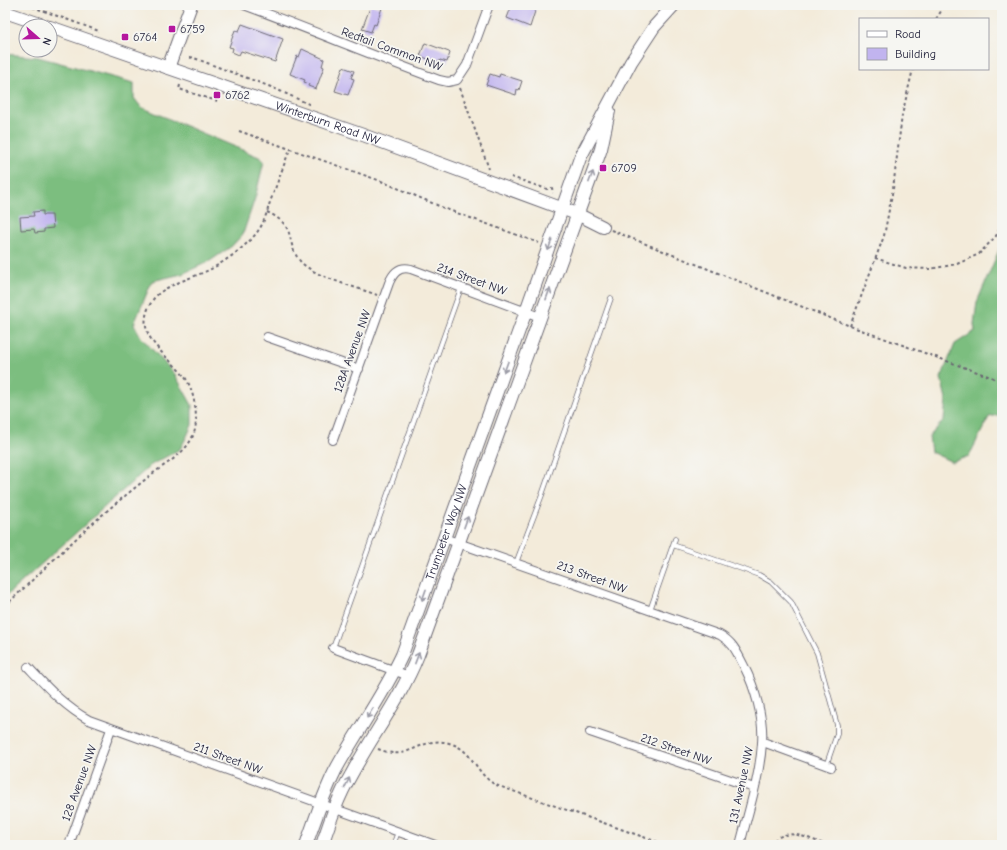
<svg xmlns="http://www.w3.org/2000/svg" width="1007" height="850" font-family="'Comic Neue',sans-serif">
<rect width="100%" height="100%" fill="#f6f6f2"/>
<filter id="ink" filterUnits="userSpaceOnUse"><feTurbulence type="fractalNoise" baseFrequency=".025" numOctaves="2"/><feDisplacementMap in="SourceGraphic" scale="8" xChannelSelector="R" yChannelSelector="G"/><feConvolveMatrix kernelMatrix="1 2 1 2 8 2 1 2 1" color-interpolation-filters="sRGB"/></filter>
<filter id="wash" filterUnits="userSpaceOnUse"><feTurbulence type="fractalNoise" baseFrequency=".012" numOctaves="4" result="noise"/><feDisplacementMap in="SourceGraphic" scale="16" xChannelSelector="R" yChannelSelector="G"/><feGaussianBlur stdDeviation="0.9" result="paint"/><feColorMatrix in="noise" values="0 0 0 0 0 0 0 0 0 0 0 0 0 0 0 0 0 1.4 0 .05"/><feComposite in="paint" operator="in"/></filter>
<g filter="url(#wash)">
<rect width="100%" height="100%" fill="#f3ebda"/>
<path fill="#7cbe7f" stroke="#4f705d" d="M5,54l33,3 96,26v15l7,9 118,50 5,4 -9,37 -12,36 -11,12 -22,15 -28,13 -30,7 -18,43 7,13 33,36 18,32v20l-6,13 -6,11 -29,16 -146,132z
M1002,243v171l-13,3 -20,39 -17,6 -21,-10 -2,-15 15,-17 2,-21 -5,-21 14,-34 20,-13 -1,-7 3,-22z"/>
<g id="blocks">
<path fill="#c1b4ef" d="M371,5l11,3 -6,17 -2,-1 -3,8 -9,-3z
M512,5h25l-7,22 -23,-9z
M242,24l41,15 -8,23 -34,-11 -2,4 -7,-3 1,-4 -4,-1 6,-17 4,1z
M425,43l24,9 1,1 -3,9 -7,-2 -1,3 -19,-7z
M302,49l22,10 -2,7 2,1 -8,22 -8,-3 1,-2 -5,-2 1,-2 -15,-6 7,-18 2,1z
M343,67l11,4 -3,7 3,1 -6,16 -13,-4z
M490,74l9,3 1,-3 22,7 -3,9 -2,-1 -1,6 -30,-10z
M43,211v4h9l1,13 -9,1v3l-9,1 -1,-4 -13,1 -1,-13 14,-1 -1,-4z"/>
</g>
</g>
<g filter="url(#ink)">
<use href="#blocks" fill-opacity="0" stroke="#6b6873" stroke-width="1"/>
<g fill="none" stroke-linecap="round" stroke-linejoin="round">
<g stroke="#6b6873" stroke-width="5.5">
<path id="lane" d="M673,545l86,30 12,7 20,20 26,51 20,72v9l-11,32
M516,563l26,-68 69,-197
M650,610l25,-71
M333,648l128,-360
M393,845l5,-13"/>
</g>
<g stroke="#6b6873" stroke-width="10">
<path id="street" d="M244,5c65,24 130,51 195,75l9,2 9,-2 10,-15 22,-60
M267,337l92,32
M333,440l56,-157c4,-10 10,-17 22,-14l129,48
M444,538l276,97c14,8 17,18 24,31 11,22 20,52 18,77 -2,33 -14,70 -22,102
M333,648l76,28
M28,667c19,20 37,40 61,53l346,125
M590,732l164,56
M763,742l68,25
M69,845l42,-116"/>
</g>
<g stroke="#6b6873" stroke-width="14">
<g id="secondary">
<path d="M5,12l41,14"/>
<path id="s1" d="M50,27l313,108 214,79 26,13"/>
<path d="M168,68l23,-63"/>
<path id="s2" d="M306,845c9,-25 17,-50 29,-74 21,-39 48,-75 67,-116l124,-344 54,-153 51,-96 23,-35 20,-22"/>
<path d="M322,845c8,-24 16,-48 29,-70 22,-41 50,-77 67,-120l176,-486 7,-20 8,-38"/>
</g>
</g>
<path stroke="#6b6873" stroke-width="2" stroke-dasharray="3 3" stroke-linecap="butt" d="M27,5l72,26
M936,19l9,-14
M190,58l3,-1 1,1 77,29 40,18
M180,85l-1,4 38,12
M460,88l29,81
M239,131l142,50 65,28 93,34
M511,177l36,12 5,-1 1,5
M267,212c32,15 17,29 33,49 14,16 56,26 77,34
M611,230l239,96 152,55
M875,258l31,10 24,1 27,-5 22,-10 17,-18 6,-12
M850,326l34,-90 9,-47 9,-74 11,-46
M5,606c32,-30 63,-61 96,-90 17,-15 34,-28 51,-42 16,-12 35,-21 42,-41 5,-14 0,-45 -10,-57 -18,-23 -53,-41 -32,-75 10,-16 41,-23 57,-31 16,-8 39,-25 49,-39 6,-8 9,-19 12,-29 7,-18 13,-35 20,-53
M378,749c8,3 18,6 27,3 16,-5 26,-14 44,-9 25,7 26,31 47,42l170,60
M770,845c15,-20 37,-7 56,0"/>
<use href="#lane" stroke="#fff" stroke-width="4"/>
<use href="#street" stroke="#fff" stroke-width="8"/>
<use href="#secondary" stroke="#fff" stroke-width="12"/>
</g>
<defs><path id="oneway-shaft" d="M-6 0H5M1.5-3L5.5 0L1.5 3" fill="none" stroke-width="1.6" stroke-linecap="round" stroke-linejoin="round"/></defs>
<g stroke="#9c9ca7">
<use href="#oneway-shaft" transform="translate(591 177) rotate(-69)"/>
<use href="#oneway-shaft" transform="translate(550 245) rotate(109)"/>
<use href="#oneway-shaft" transform="translate(548 294) rotate(-70)"/>
<use href="#oneway-shaft" transform="translate(506 367) rotate(110)"/>
<use href="#oneway-shaft" transform="translate(466 522) rotate(-70)"/>
<use href="#oneway-shaft" transform="translate(424 595) rotate(110)"/>
<use href="#oneway-shaft" transform="translate(417 658) rotate(-69)"/>
<use href="#oneway-shaft" transform="translate(370 713) rotate(122)"/>
<use href="#oneway-shaft" transform="translate(347 783) rotate(-65)"/>
</g>
</g>
<g fill="#b5179e" stroke="#f6f6f2" stroke-width="1.5">
<rect x="168" y="25" width="8" height="8" rx="2"/>
<rect x="121" y="33" width="8" height="8" rx="2"/>
<rect x="213" y="91" width="8" height="8" rx="2"/>
<rect x="599" y="164" width="8" height="8" rx="2"/>
</g>
<g text-anchor="middle" dominant-baseline="central" stroke-width="3.5" stroke-linejoin="round" paint-order="stroke">
<g font-size="12" fill="#22223b" stroke="#f6f6f2" text-anchor="start">
<text x="180" y="29">6759</text>
<text x="133" y="37">6764</text>
<text x="225" y="95">6762</text>
<text x="611" y="168">6709</text>
</g>
<g font-size="12" fill="#22223b" stroke="#f6f6f2">
<text transform="translate(392 49) rotate(20)">Redtail Common NW</text>
<text stroke="none"><textPath href="#s1" startOffset="294">Winterburn Road NW</textPath></text>
<text transform="translate(472 279) rotate(20)">214 Street NW</text>
<text transform="translate(352 351) rotate(-70)">128A Avenue NW</text>
<text stroke="none"><textPath href="#s2" startOffset="344">Trumpeter Way NW</textPath></text>
<text transform="translate(592 577) rotate(20)">213 Street NW</text>
<text transform="translate(676 749) rotate(19)">212 Street NW</text>
<text transform="translate(228 758) rotate(20)">211 Street NW</text>
<text transform="translate(79 783) rotate(-70)">128 Avenue NW</text>
<text transform="translate(741 785) rotate(-78)">131 Avenue NW</text>
</g>
</g>
<rect width="1007" height="850" fill="none" stroke="#f6f6f2" stroke-width="20"/>
<rect x="859" y="18" width="130" height="52" fill="#f6f6f2" stroke="#a1a1a9"/>
<rect x="867" y="31" width="20" height="6" fill="#ffffff" stroke="#a1a1a9"/>
<text x="895" y="38" font-size="12" fill="#22223b">Road</text>
<rect x="867" y="48" width="20" height="12" fill="#c1b4ef" stroke="#a1a1a9"/>
<text x="895" y="58" font-size="12" fill="#22223b">Building</text>
<g transform="translate(38 38) rotate(110)"><circle r="19" fill="#f6f6f2" stroke="#a1a1a9"/>
<path d="M0-3L7 15L0 10L-7 15Z" fill="#b5179e"/>
<text y="-6" font-size="11" font-weight="bold" text-anchor="middle" fill="#22223b">N</text>
</g>
</svg>
